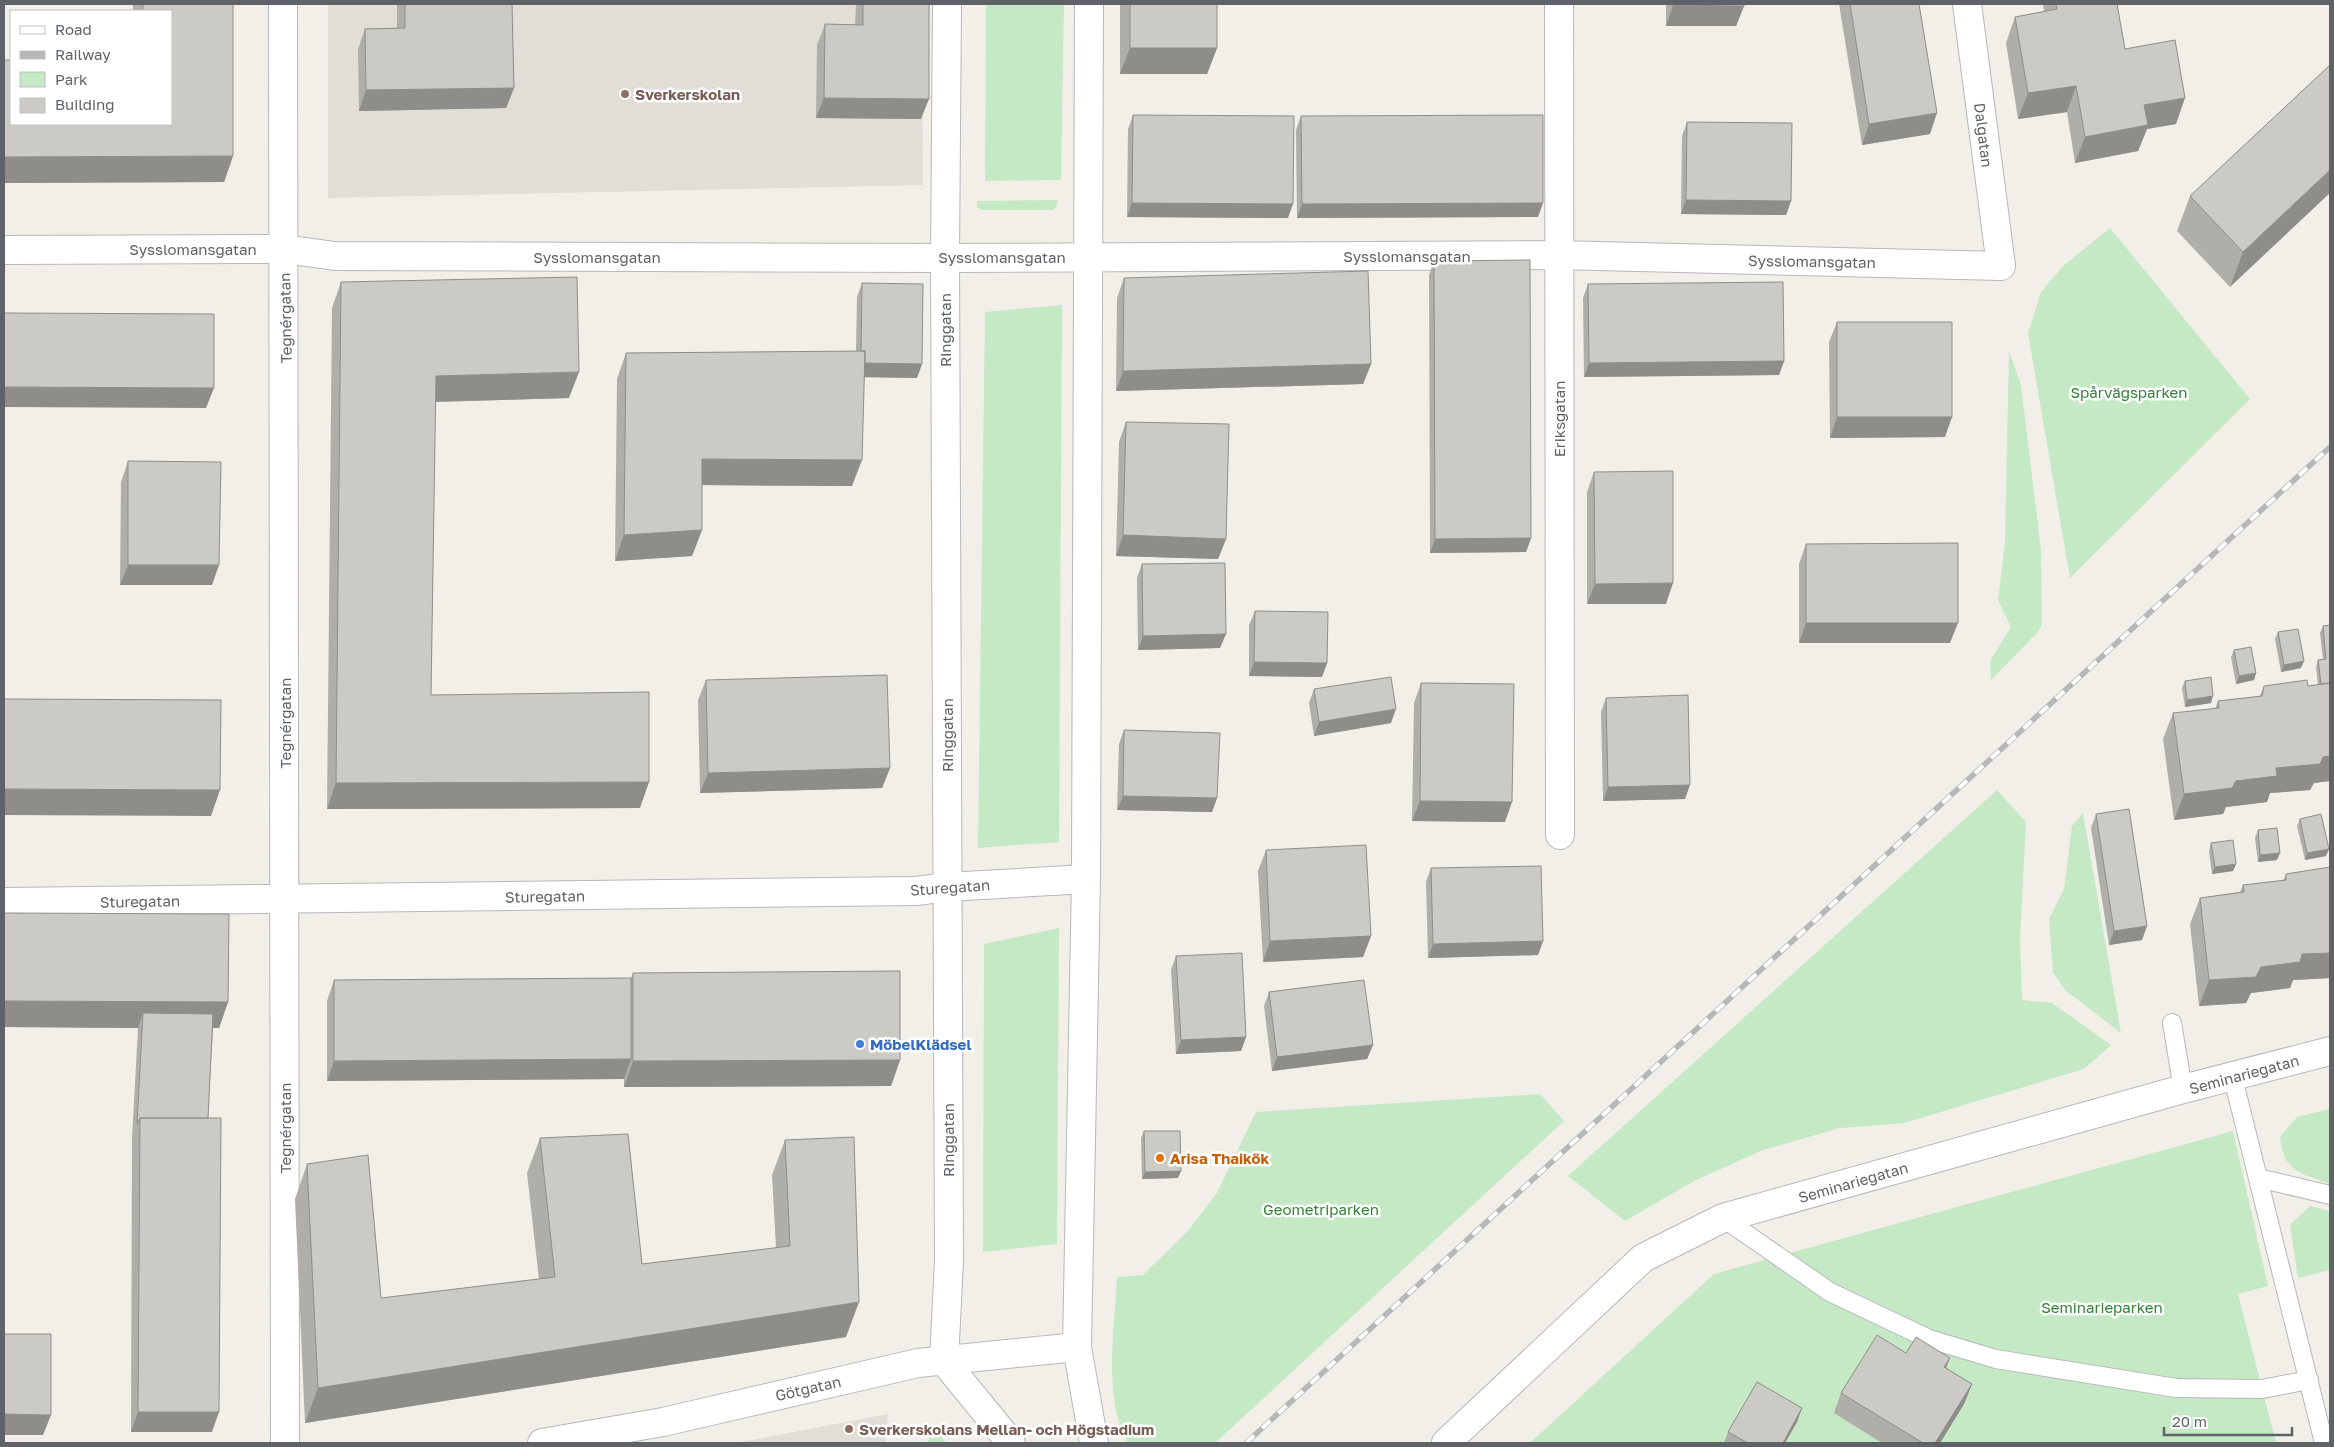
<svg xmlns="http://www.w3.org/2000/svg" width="2334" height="1447" font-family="'Golos Text',sans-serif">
<rect width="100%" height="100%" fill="#f1efe8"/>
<path fill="#e1ded6" d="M328,4h594l1,181 -595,13z
M888,1414l-3,29h-149z"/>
<path fill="#c5e8c5" d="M986,4h78l-3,176 -76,1z
M1058,200l-2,7 -3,3h-72l-4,-3v-6z
M2110,228l140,171 -180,179 -42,-245 13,-41 21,-25z
M1062,305l-3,537 -81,6 7,-536z
M2009,351l12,34 20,166 1,73 -4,8 -47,48 -1,-19 21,-34 -13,-27 7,-57z
M1997,790l29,32 -6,116 2,62 30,3 59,42 -27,24 -180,54 -64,5 -77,22 -67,30 -71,41 -57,-45z
M2083,813l38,220 -56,-43 -12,-18 -4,-53 15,-30 8,-63z
M1059,928l-2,316 -74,8 1,-308z
M1540,1094l24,27 -349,322h-87c-26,-46 -13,-115 -11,-166l26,-2 44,-43 30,-39 39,-81z
M2330,1109v75c-31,-12 -46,-11 -50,-47l17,-20z
M2233,1131l35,155 -30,8 38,149h-746l184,-169z
M2310,1206l20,5v59l-32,8 -8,-53z
M932,1426v1l15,16h-19z"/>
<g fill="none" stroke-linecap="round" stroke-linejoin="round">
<g stroke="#b5b8bc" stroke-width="20">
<path id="service" d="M2172,1023l11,66
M2233,1078l91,365
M2258,1178l72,17
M1723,1218l107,74 99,47 67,20 180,29 86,1 47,-9"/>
</g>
<g stroke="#b5b8bc" stroke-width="30">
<path id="minor" d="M283,4l2,1439
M1559,4l1,831
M4,250l280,-1 51,7 610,2 613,-3 443,11 -34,-262
M4,902l912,-11 31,-4 139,-8
M542,1443l121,-21 255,-59 159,-16
M1446,1443l197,-185 80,-40 460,-129 147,-38"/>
</g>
<g stroke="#b5b8bc" stroke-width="30">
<path id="tertiary" d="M947,4l-2,254 4,1003 -5,100 67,82
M1089,4l-3,875 -9,468 17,96"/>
</g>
<use href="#service" stroke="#fff" stroke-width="18"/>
<use href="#minor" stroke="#fff" stroke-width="28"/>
<use href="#tertiary" stroke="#fff" stroke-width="28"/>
<g stroke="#b6b7b8" stroke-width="5.5">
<path id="rail" d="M1246,1443l1084,-996"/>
</g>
<use href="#rail" stroke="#fff" stroke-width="4" stroke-dasharray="11" stroke-linecap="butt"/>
</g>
<path fill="#afaea9" d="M133,4h100v152l-9,26 -220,1v-123l167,64v-113h-38z
M397,4h115l2,84 -8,20 -147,3 -1,-62 7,-20 32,-1z
M856,4h73l-8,115 -105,-1 1,-73 8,-21 30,1z
M1120,4h97v44l-10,26h-87z
M1666,4h78v2l-8,20h-70z
M1839,4h80l11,130 -68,11z
M2043,4h74l8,45 51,75 -29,5 -9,22 -63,12 -8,-51 -49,7 -12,-76 9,-26 29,-5z
M2330,65l-100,222 -53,-56 13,-35z
M1133,115l155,103 -161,-1 1,-88z
M1301,116l237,101 -241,1 -1,-88z
M1687,122l104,79 -5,14 -105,-1 1,-78z
M1434,261l97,277 -5,14 -96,1 -1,-278z
M1124,278l247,86 -8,20 -247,7 1,-93z
M341,282l228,116 -134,4 -4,293 209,113 -313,1 5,-501z
M862,283l60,81 -5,14 -53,-1 -12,109 -150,-1v45l-10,26 -77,5 2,-182 9,-26 230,-2 1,-54z
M1588,284l196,77 -5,14 -195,2 -1,-79z
M1837,322l108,115 -115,1 -1,-96z
M1126,422l100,117 -8,20 -102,-3 3,-114z
M128,461l84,124h-92l1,-103z
M1594,472l72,132h-79v-112z
M1806,544l144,99h-151v-79z
M1142,564l78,84 -82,2 -1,-72z
M1255,611l72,52 -5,14 -73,-1v-51z
M2330,625v156l-16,2 -4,7 -40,3 -3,9 -41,5 -3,7 -49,6 -11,-81 10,-26 42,-4 3,-8 42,-5 4,-10h44l10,-1 -2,-18 2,-7 5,-1 -3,-26 3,-7z
M2278,632l23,36 -20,4 -6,-33z
M2234,650l22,23 -2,7 -18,4 -5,-27z
M706,680l184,88 -8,20 -182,5 -2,-93z
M2185,681l26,22 -26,4 -3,-19z
M1421,683l84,139 -93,-1 2,-118z
M1314,689l77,34 -77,13 -5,-33z
M1606,698l79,101 -82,2 -2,-89z
M1124,730l93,68 -5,14 -95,-2 2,-66z
M2096,814l46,126 -33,5 -18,-117z
M2300,819l26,37 -21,4 -8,-34z
M2258,830l19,30 -19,2 -3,-24z
M2211,843l25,21 -3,7 -21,3 -3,-23z
M1266,850l105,86 -8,21 -100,5 -5,-91z
M2330,867v111l-37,2 -3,8 -39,5 -5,10 -47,3 -9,-82 10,-26 40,-6 3,-7 40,-4 3,-7z
M1431,868l112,73 -5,14 -110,3 -2,-76z
M4,913l224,89 -9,26h-6l-5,90 4,314h-81l1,-294 6,-110 -134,-1z
M1176,956l70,81 -5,14 -65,3 -5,-84z
M633,973l267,87 -9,26 -267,1v-8l-297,2v-80l7,-21 297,-2z
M1269,992l104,53 -6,14 -95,12 -8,-65z
M1144,1131l34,47 -36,1 -1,-41z
M540,1138l102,126 134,-16 -4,-73 13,-35 61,197 -541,86 -10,-224 12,-35 74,134 158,-19 -12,-106z
M1906,1353l40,15 26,16 -8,20 -24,39h-58l-48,-30 7,-20z
M1802,1408l-5,14 -12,21h-61l4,-11z"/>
<path fill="#8f8d8a" d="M1673,5l71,1 -8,20h-70z
M1130,48h87l-10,26h-87z
M2076,86l-9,26 -49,7 10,-26z
M514,88l-8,20 -147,3 7,-21z
M824,98l105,1 -8,20 -105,-1z
M2185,98l-9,26 -29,5 -9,22 -63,12 10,-26 59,-32z
M1937,113l-7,21 -68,11 7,-21z
M233,156l-9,26 -220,1v-26z
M2330,170v23l-100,94 13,-35z
M1686,200l105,1 -5,14 -105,-1z
M1132,203l161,1 -5,14 -161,-1z
M1543,203l-5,14 -241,1 5,-14z
M1784,361l-5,14 -195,2 5,-14z
M861,363l61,1 -5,14 -61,-1z
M1371,364l-8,20 -247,7 7,-20z
M579,372l-10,26 -143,4 10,-26z
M4,387l210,1 -8,20 -202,-1z
M1837,417h115l-7,20 -115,1z
M702,459l160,1 -10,26 -160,-1z
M702,530l-10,26 -77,5 9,-26z
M1123,535l103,4 -8,20 -102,-3z
M1531,538l-5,14 -96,1 5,-14z
M128,565h91l-7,20h-92z
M1673,583l-7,21h-79l8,-20z
M1806,623h152l-8,20h-151z
M1226,634l-6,14 -82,2 5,-14z
M2304,661l-3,7 -20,4 3,-7z
M1254,662l73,1 -5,14 -73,-1z
M2256,673l-2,7 -18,4 3,-8z
M2213,696l-2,7 -26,4 2,-7z
M1396,709l-5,14 -77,13 5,-14z
M2330,756v25l-16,2 -4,7 -40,3 -3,9 -41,5 -3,7 -49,6 10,-26 52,-13 40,-13 47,-11z
M890,768l-8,20 -182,5 8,-20z
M649,782l-9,26 -313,1 9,-26z
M1690,785l-5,14 -82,2 5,-14z
M4,789l216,1 -9,26 -207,-1z
M1123,796l94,2 -5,14 -95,-2z
M1420,801l92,1 -7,20 -93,-1z
M2329,849l-3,7 -21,4 2,-7z
M2280,853l-3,7 -19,2 2,-7z
M2236,864l-3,7 -21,3 3,-7z
M2147,926l-5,14 -33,5 5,-14z
M1371,936l-8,21 -100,5 7,-21z
M1543,941l-5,14 -110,3 5,-14z
M2330,953v25l-37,2 -3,8 -39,5 -5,10 -47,3 10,-26 52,-13 41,-13z
M4,1001l224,1 -9,26h-77l1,-15 -5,15 -134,-1z
M1246,1037l-5,14 -65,3 5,-14z
M1373,1045l-6,14 -95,12 5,-14z
M631,1059l-7,20 -297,2 7,-20z
M900,1060l-9,26 -267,1 9,-26z
M1181,1171l-3,7 -36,1 3,-7z
M859,1302l-13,35 -541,86 13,-35z
M1950,1358l-8,20 2,-11z
M1972,1384l-8,20 -24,39h-5z
M1802,1408l-5,14 -12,21h-2z
M138,1412h81l-7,20h-81z
M4,1414l47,1 -8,20h-39z"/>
<path fill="#cccac5" stroke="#8f8d8a" d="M143,4h90v152l-229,1v-97h7v64h160v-113h-28z
M405,4h107l2,84 -148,2 -1,-61 40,-1z
M863,4h66v95l-105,-1 1,-74 38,1z
M1130,4h87v44h-87z
M1673,4h71v2l-71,-1z
M1850,4h69l18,109 -68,11z
M2056,4h61l8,45 50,-9 10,58 -41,7 4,20 -63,12 -9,-51 -48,7 -13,-76 42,-8z
M2330,65v105l-87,82 -53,-56z
M1133,115l161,1 -1,88 -161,-1z
M1543,115v88l-241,1 -1,-88z
M1687,122l105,1 -1,78 -105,-1z
M1530,260l1,278 -96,1 -1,-278z
M1368,271l3,93 -248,7 1,-93z
M577,277l2,95 -143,4 -5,319 218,-3v90l-313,1 5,-501z
M1783,282l1,79 -195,2 -1,-79z
M862,283l61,1 -1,80 -57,-1v-12h-4z
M4,313l210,1v74l-210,-1z
M1837,322h115v95h-115z
M865,351l-3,109 -160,-1v71l-78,5 2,-182z
M1126,422l103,2 -3,115 -103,-4z
M128,461l93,1 -2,103h-91z
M1673,471v112l-78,1 -1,-112z
M1958,543v80h-152v-79z
M1225,563l1,71 -83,2 -1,-72z
M1255,611l73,1 -1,51 -73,-1z
M2330,625v58l-9,1 -3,-24 8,-1 -3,-33z
M2298,629l6,32 -20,4 -6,-33z
M2251,647l5,26 -17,3 -5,-26z
M887,675l3,93 -182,5 -2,-93z
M1391,677l5,32 -77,13 -5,-33z
M2211,677l2,19 -26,4 -2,-19z
M2307,680l1,6 22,-3v73l-7,1 -3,7 -44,4 1,8 -41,5 -4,7 -48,6 -11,-81 46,-5 -1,-7 44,-5 2,-10z
M1421,683l93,1 -2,118 -92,-1z
M1688,695l2,90 -82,2 -2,-89z
M4,699l217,1 -1,90 -216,-1z
M1124,730l96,3 -3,65 -94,-2z
M2129,809l18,117 -33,5 -18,-117z
M2321,814l8,35 -22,4 -7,-34z
M2277,828l3,25 -20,2 -2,-25z
M2233,840l3,24 -21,3 -4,-24z
M1366,845l5,91 -101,5 -4,-91z
M1541,866l2,75 -110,3 -2,-76z
M2330,867v86l-28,1 -2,8 -39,5 -5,10 -47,3 -9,-82 44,-6 -1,-7 43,-5v-6z
M4,913l225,1 -1,88 -224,-1z
M1242,953l4,84 -65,3 -5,-84z
M900,971v89l-267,1v-88z
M631,978v81l-297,2v-81z
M1364,980l9,65 -96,12 -8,-65z
M143,1013l70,1 -5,104h-68l-3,6z
M140,1118h81l-2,294h-81z
M1144,1131h36l1,40 -36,1z
M628,1134l14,130 148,-18 -5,-106 69,-3 5,165 -541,86 -11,-224 61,-9 13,143 174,-21 -15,-139z
M4,1334h47v81l-47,-1z
M1877,1335l29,18 10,-16 34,21 -6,9 28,17 -37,59h-12l-82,-50z
M1757,1382l45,26 -19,35h-35l-20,-11z"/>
<g fill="#8d6e63" stroke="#fff" stroke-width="2">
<circle cx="625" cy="94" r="5"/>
<circle cx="849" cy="1429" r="5"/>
</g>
<circle fill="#3f7fe0" stroke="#fff" stroke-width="2" cx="860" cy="1044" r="5"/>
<circle fill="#e8710a" stroke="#fff" stroke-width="2" cx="1160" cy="1158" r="5"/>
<g text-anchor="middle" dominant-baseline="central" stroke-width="5" stroke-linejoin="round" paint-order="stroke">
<g font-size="15" font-weight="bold" fill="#785e54" stroke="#fff" text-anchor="start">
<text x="635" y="94">Sverkerskolan</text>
<text x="859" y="1429">Sverkerskolans Mellan- och Högstadium</text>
</g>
<g font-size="15" fill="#5f6368" stroke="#fff">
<text transform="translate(1984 135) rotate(83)">Dalgatan</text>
<text x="193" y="249">Sysslomansgatan</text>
<text x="1407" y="256">Sysslomansgatan</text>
<text x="597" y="257">Sysslomansgatan</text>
<text x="1002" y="257">Sysslomansgatan</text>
<text transform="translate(1812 261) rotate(1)">Sysslomansgatan</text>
<text transform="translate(285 318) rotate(-91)">Tegnérgatan</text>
<text transform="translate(945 330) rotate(-90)">Ringgatan</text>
<text transform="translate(1559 419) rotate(-90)">Eriksgatan</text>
<text transform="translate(285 723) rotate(-90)">Tegnérgatan</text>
<text transform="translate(947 735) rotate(-90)">Ringgatan</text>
<text transform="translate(950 887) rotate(-4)">Sturegatan</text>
<text transform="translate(545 896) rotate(-1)">Sturegatan</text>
<text transform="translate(140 901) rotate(-1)">Sturegatan</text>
<text transform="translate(2244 1074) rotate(-15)">Seminariegatan</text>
<text transform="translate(285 1128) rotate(-90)">Tegnérgatan</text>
<text transform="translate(948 1140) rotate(-90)">Ringgatan</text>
<text transform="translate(1853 1182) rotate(-16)">Seminariegatan</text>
<text transform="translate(808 1388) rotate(-13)">Götgatan</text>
</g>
<g font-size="15" fill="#348238" stroke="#fff">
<text x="2129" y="392">Spårvägsparken</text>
<text x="1321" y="1209">Geometriparken</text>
<text x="2102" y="1307">Seminarieparken</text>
</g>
<g font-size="15" font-weight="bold" fill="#366cbe" stroke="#fff" text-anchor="start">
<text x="870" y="1044">MöbelKlädsel</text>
</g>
<g font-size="15" font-weight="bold" fill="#c56008" stroke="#fff" text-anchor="start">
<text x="1170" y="1158">Arisa Thaikök</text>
</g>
</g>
<rect width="2334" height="1447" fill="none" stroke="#5f6368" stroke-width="10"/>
<rect x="10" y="10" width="162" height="115" fill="#ffffff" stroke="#bfc1c3"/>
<rect x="20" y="26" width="25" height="8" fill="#ffffff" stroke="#bfc1c3"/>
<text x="55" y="35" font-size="15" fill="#5f6368">Road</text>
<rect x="20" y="51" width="25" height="8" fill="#b6b7b8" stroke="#bfc1c3"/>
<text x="55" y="60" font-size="15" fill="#5f6368">Railway</text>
<rect x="20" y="72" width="25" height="15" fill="#c5e8c5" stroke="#bfc1c3"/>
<text x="55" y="85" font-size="15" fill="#5f6368">Park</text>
<rect x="20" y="98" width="25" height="15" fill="#cccac5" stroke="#bfc1c3"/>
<text x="55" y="110" font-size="15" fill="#5f6368">Building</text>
<path d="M2164 1427v8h128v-8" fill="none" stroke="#5f6368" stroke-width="2.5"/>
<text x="2172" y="1427" font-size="15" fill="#5f6368" stroke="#ffffff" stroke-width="4" paint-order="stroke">20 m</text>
</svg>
